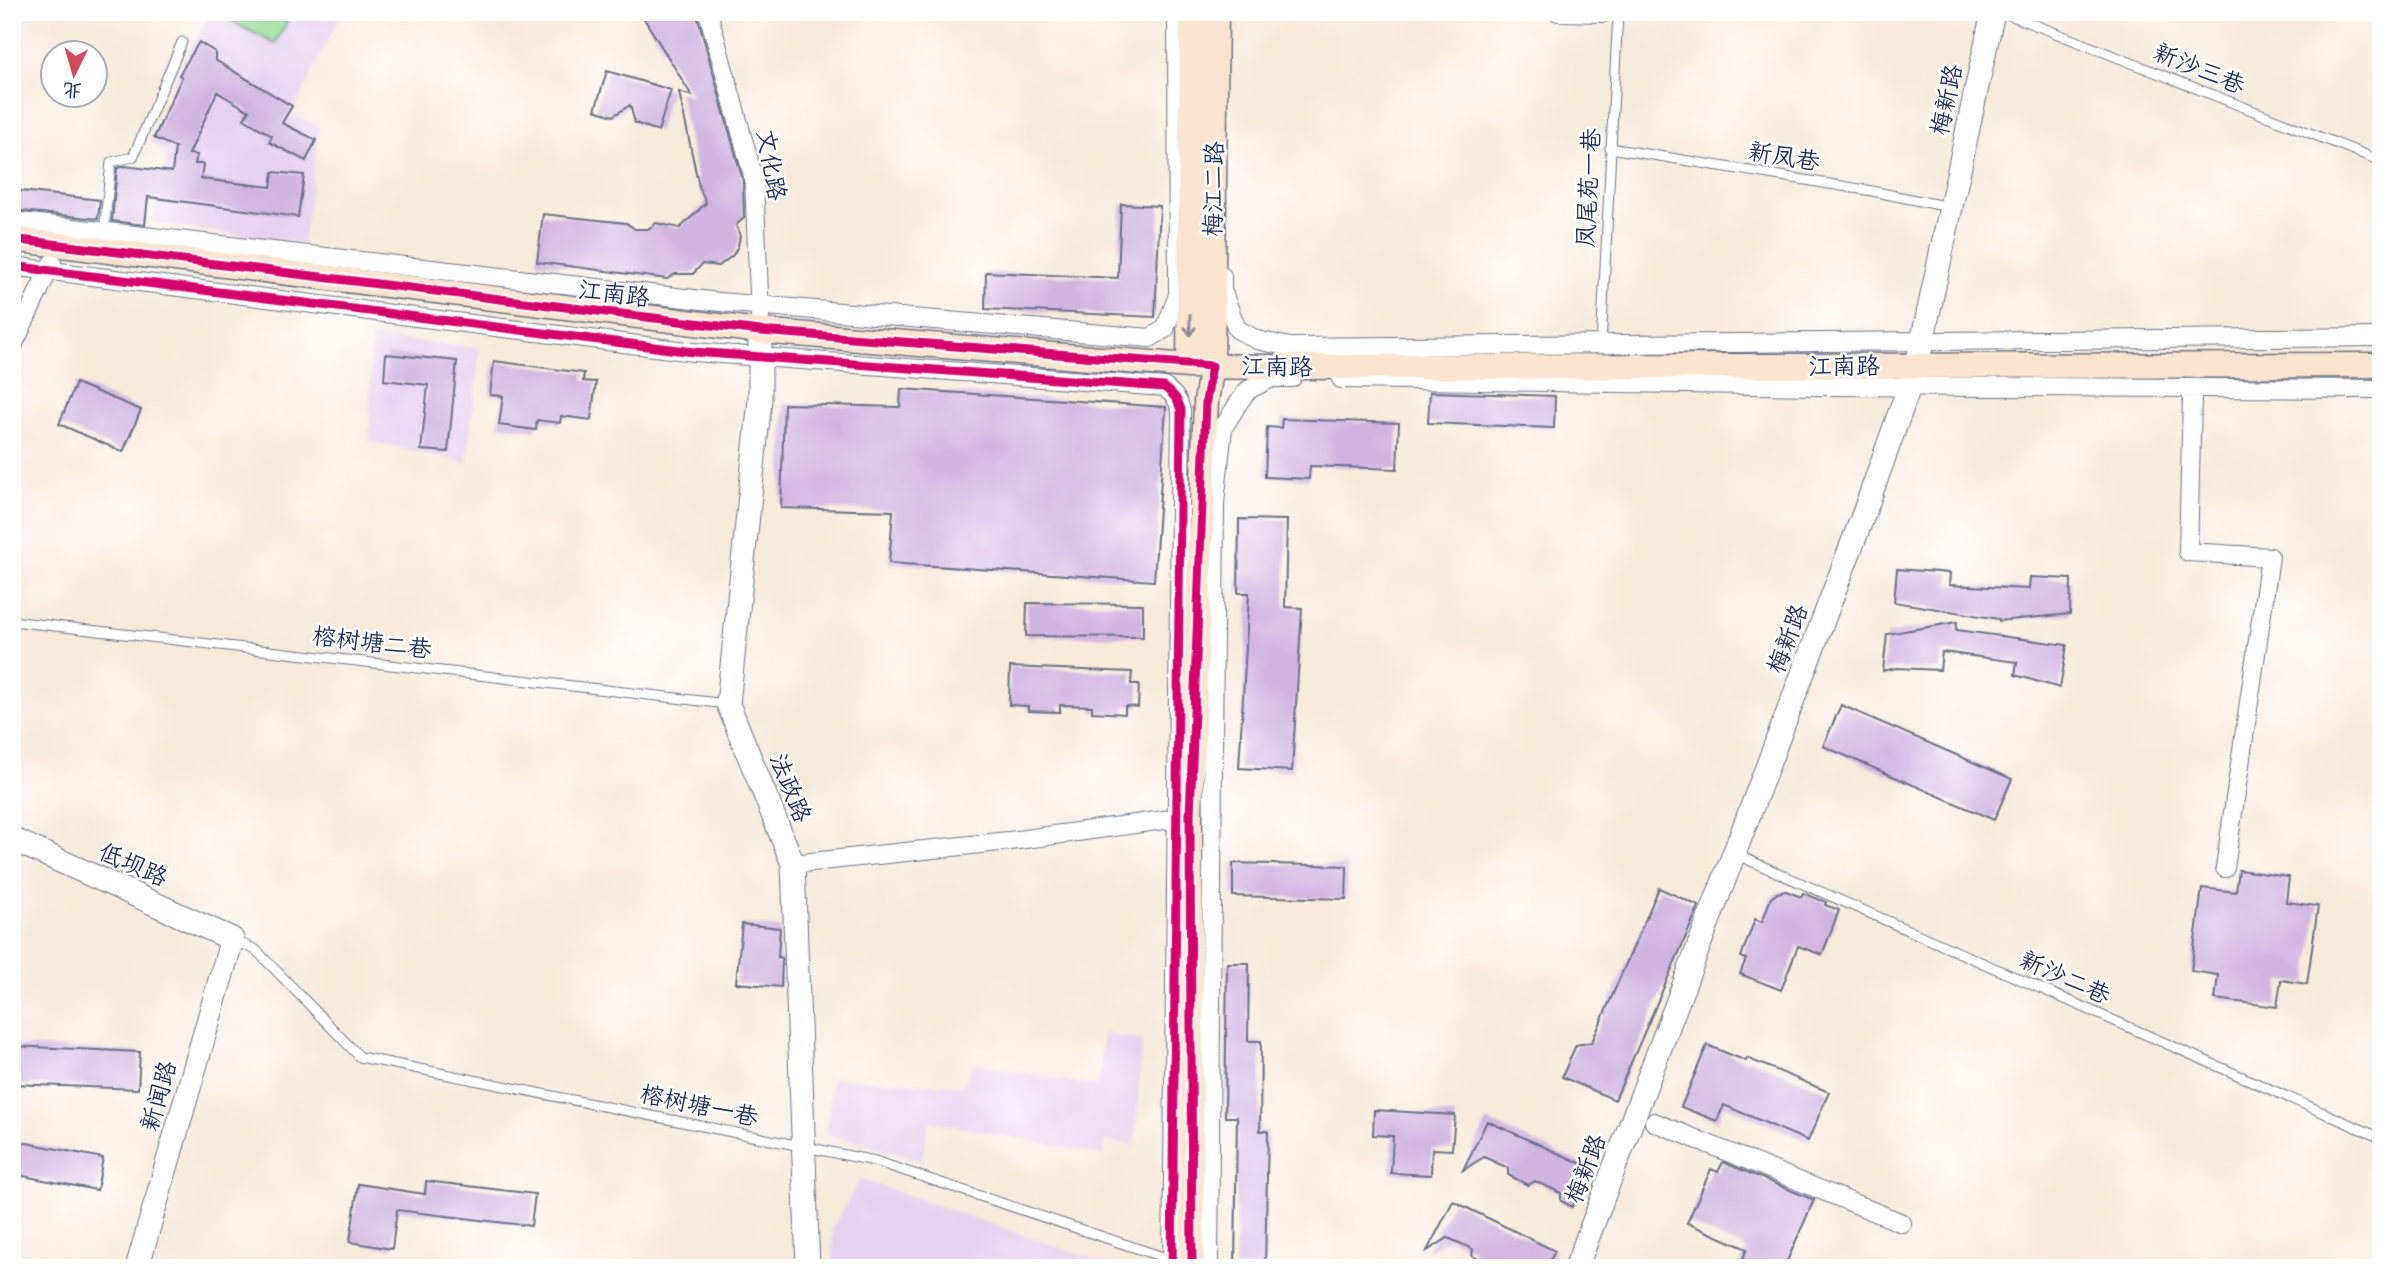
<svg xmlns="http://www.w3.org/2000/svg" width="2393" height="1280" font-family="Pangolin,'LXGW WenKai TC',sans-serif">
<rect width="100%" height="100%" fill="#fff"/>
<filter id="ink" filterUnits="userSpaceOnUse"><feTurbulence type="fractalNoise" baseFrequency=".0143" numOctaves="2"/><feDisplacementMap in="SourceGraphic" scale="14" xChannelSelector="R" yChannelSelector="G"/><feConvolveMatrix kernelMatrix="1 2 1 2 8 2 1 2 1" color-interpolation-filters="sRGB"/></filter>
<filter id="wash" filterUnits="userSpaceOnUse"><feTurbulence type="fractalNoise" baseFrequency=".00686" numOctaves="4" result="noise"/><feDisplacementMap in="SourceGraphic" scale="28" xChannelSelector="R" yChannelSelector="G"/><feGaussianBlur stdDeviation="1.57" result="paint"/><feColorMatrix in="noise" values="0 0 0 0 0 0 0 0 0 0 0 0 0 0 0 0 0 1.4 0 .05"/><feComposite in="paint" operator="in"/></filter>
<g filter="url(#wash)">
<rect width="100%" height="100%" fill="#f7ebd9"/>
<path fill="#e6d2f0" d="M211,12h131l-51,103 29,11 -17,118 -151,-21 15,-70 -17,-12 33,-80z
M371,337l109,11 -13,115 -98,-22z
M1103,1034l39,6 -7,106 -30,-5 -1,14 -175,-34 -7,40 -95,-27 5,-56 131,8 11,-23 124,24z
M860,1179l260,89h-287l-1,-39z"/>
<path fill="#95db94" stroke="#588579" stroke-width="2" d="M226,12h66l-17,32 -52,-27z"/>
<g id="blocks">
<path fill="#d0b4e1" d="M640,12h55l2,3 46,166 1,37 -8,7 4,11 -2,10 -5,9 -14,11 -17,-2 -9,10h-18l-8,5 -130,-17 6,-48 83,9 9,6h13l8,-6 24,5 26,-25 -7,-16 -20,-95 13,4z
M199,42l16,10v8l77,46 -10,17 34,17 -10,21 -37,-19 3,-6 -28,-17 5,-8 -32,-19 -28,62 8,1 -2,9h8l-2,15 70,8 2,-15 31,3 -6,42 -150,-20 -3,28 -33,-4 5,-53 8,-2 47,6 3,-25 -21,-9 28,-61 -3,-2z
M607,71l64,19 -13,41 -23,-8 -5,-18 -17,11 -18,-6z
M12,190l88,10 -2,19 -86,-9z
M1121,204l39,2 -5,111 -170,-8 1,-37 132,6z
M386,354l71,7 -9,91 -27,-2 7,-65 -44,-5z
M494,361l90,12 -1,8 13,1 -5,38 -30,-4 -1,7 -23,-3 -1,10 -37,-5 4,-29 -13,-1z
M76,383l65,27 -18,42 -64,-28z
M901,389l265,18 -12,174 -265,-18 4,-52 -112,-3 3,-104 116,3z
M1430,392l125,4 -1,32 -126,-5z
M1282,419l117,4 -2,46 -87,-3 -1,13 -44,-2 2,-50 14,1z
M1239,519l48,1 -2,87 17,1 -10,163 -53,-3 10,-175h-11z
M1897,569l53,4 -1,12 80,4 1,-12 41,2 -1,35 -71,7v-2l-105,-17z
M1027,603l116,1v33l-117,-1z
M1957,622l-1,8 111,15 -7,43 -45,-13 2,-13 -75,-10 -2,18 -44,-2 -13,3 4,-37z
M1010,667l122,5 -1,12h8l-1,23 -13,-1v8l-33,-2v-6l-32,-1v7l-32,-1v-5l-19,-1z
M1841,705l171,74 -18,41 -171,-74z
M1233,863l114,3 -1,33 -113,-3z
M2239,870l50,7 -3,25 32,4 -11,78 -26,-4 -4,27 -62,-8 3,-24 -27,-4 11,-83 34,4z
M1659,888l40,18 -84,194 -53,-23 14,-32 16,-3z
M1786,891l15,6 2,-4 23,9 -1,3 14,5 -17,45 -24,-9 -17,44 -41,-16 6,-15 -5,-2 14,-38 7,3 9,-24 6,-5z
M742,924l38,4 -2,29 4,1 -1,29 -45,-4z
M1227,963h22l-1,78h13l-1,90h8l-3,137h-30l2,-151h-12z
M1707,1045l39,16 1,-3 82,34 -21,49 -84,-36 -7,16 -36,-14z
M12,1046l128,6 -2,37 -126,-5z
M1374,1110l81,5 -3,35 -20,-1 -1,26 -40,-2 2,-37 -20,-1z
M1487,1121l104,47 -19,39 -11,-6v-8l-26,-12 -7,4 -20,-10v-7l-24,-11 -21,13z
M12,1140l91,18 -6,32 -85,-16z
M1723,1162l91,38 -30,68h-45l8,-19 -60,-26 24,-54 7,3z
M426,1181l109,13 -4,32 -134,-16 -5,39 -42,-7 8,-58 67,10z
M1453,1201l102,50 -9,17h-37l-10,-5 -7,3 -20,-10 1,-7 -25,-11 -21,13z"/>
</g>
</g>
<g filter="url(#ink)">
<use href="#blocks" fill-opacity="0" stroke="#687189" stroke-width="2"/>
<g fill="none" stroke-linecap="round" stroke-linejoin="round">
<g stroke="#687189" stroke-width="11">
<path id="service" d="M2002,12l379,149
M1610,148l262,43 77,16
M104,232l7,-70 22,-5 49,-115
M1601,346l17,-334
M12,621l715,83
M1735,854l646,284
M233,940l23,10 104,107 515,104 300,100"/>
</g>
<g stroke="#687189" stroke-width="20">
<path id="minor" d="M708,12l46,167 6,138
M1558,12l46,1
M12,221l708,81 430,36 15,-9 13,-34 -1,-283
M12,266l682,86 470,35c9,7 14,12 17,23l-9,858
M1222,276v14l15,39 20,11 33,7 1091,-10
M12,348l40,-85
M1341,379l478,7 562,3
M2192,398l-4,154 82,5 -45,311
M793,864l225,-24 168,-23
M1654,1122l248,101
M1209,1268l6,-765 8,-75 16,-26 9,-12 24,-12h20"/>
</g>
<g stroke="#687189" stroke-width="25">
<path id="tertiary" d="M760,331v69l-32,304 65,160 15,404
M12,839l220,100 -95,329
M1576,1268l288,-755 53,-148 76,-353"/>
</g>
<g stroke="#687189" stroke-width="27">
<path id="secondary" d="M12,239l748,92 429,35 83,1 1109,-2
M1189,366l3,-354
M1192,1268l-2,-452 16,-415 6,-35 4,-354"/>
</g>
<use href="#service" stroke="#fff" stroke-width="9"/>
<use href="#minor" stroke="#fff" stroke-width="18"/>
<use href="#tertiary" stroke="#fff" stroke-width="23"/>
<use href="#secondary" stroke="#fce5d0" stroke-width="24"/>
<g stroke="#fff" stroke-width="13">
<path id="cycleway" d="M12,239l748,92 452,35 -6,35 -16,415 2,452
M12,266l682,86 470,35c9,7 14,12 17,23l-9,858"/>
</g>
<use href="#cycleway" stroke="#d6006c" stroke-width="9"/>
</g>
<defs><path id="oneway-shaft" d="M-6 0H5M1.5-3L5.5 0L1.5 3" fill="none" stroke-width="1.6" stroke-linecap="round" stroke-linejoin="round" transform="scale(1.75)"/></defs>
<use stroke="#8c8a97" href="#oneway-shaft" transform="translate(1190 325) rotate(90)"/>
</g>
<g text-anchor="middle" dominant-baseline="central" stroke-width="5" stroke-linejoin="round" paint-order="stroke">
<g font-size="24" fill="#1b2f5e" stroke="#fff">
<text transform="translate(2199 69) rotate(22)">新沙三巷</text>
<text transform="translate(1947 100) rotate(-78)">梅新路</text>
<text transform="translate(1784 157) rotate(9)">新凤巷</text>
<text transform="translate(771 165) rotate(80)">文化路</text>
<text transform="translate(1589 188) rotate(-87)">凤尾苑一巷</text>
<text transform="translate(1214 189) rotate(-89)">梅江二路</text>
<text transform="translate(614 294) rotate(7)">江南路</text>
<text x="1844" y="366">江南路</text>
<text transform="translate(1277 367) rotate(1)">江南路</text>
<text transform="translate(1788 639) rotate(-69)">梅新路</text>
<text transform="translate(372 643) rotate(7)">榕树塘二巷</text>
<text transform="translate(790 788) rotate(68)">法政路</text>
<text transform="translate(133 865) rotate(24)">低坝路</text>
<text transform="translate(2065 978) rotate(24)">新沙二巷</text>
<text transform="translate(159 1096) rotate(-74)">新闻路</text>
<text transform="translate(699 1106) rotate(12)">榕树塘一巷</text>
<text transform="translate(1586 1169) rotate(-69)">梅新路</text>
</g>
</g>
<rect width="2393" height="1280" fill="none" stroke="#fff" stroke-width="42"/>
<g transform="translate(74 74) rotate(185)"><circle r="33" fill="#ffffff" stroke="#a4acbf" stroke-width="2"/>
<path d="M0-5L12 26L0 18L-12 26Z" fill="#d1495b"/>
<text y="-10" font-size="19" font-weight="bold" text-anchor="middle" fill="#1b2f5e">北</text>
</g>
</svg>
